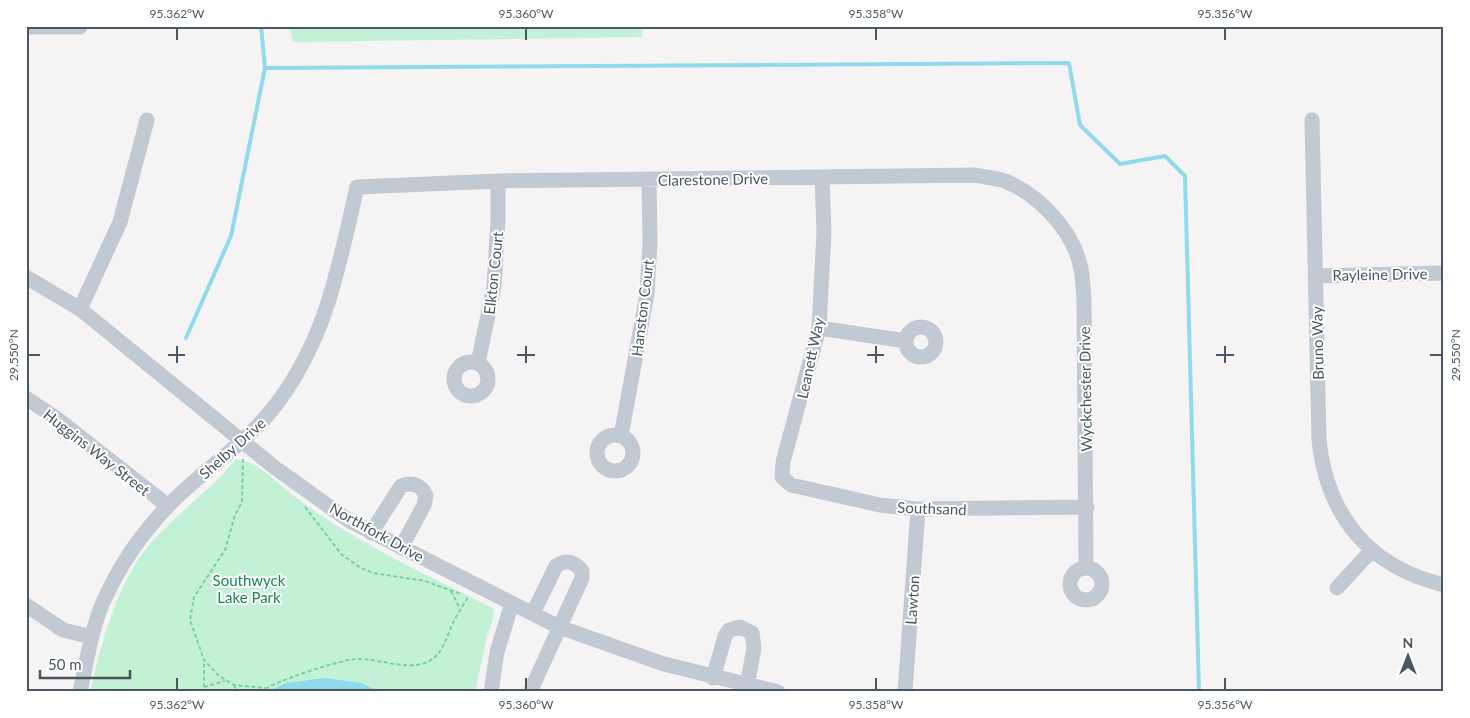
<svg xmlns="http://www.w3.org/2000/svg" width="1470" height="718" font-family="Lato,sans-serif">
<rect width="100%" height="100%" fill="#f5f3f3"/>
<path fill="#c3f1d5" d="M289,26h353v11l-349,5z
M236,459c20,2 38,21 54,34 62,48 133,80 203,115l1,8 -7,20 -12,56h-93l-21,-9h-75l-20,9h-176c12,-50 26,-107 59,-147 27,-31 61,-54 87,-86z"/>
<path fill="#90daee" d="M325,678l36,5 21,9h-116l20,-9z"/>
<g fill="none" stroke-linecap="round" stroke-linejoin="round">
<path stroke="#90daee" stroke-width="4" d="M265,68l804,-5 11,62 40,39 45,-8 20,20 14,516
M186,338l45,-102 34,-168 -4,-42"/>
<path stroke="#7ad0a6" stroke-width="2" stroke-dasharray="4 2.5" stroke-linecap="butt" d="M243,459l-1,43 -7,13 -10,35 -31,47 -4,23 14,40 15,16 15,9 31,3
M305,507l37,48 19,13 12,5 52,8 36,13
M451,591l9,18
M234,685l3,7
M204,687l21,-6
M179,690l3,2
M200,692l4,-5v-27
M260,692c15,-11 79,-32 97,-33 24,-1 58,16 78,-2 8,-8 11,-17 15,-27 4,-11 12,-23 18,-33"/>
<path stroke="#c1cad2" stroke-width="15" d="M26,27h54
M1312,120l7,320c8,76 50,127 125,145
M822,177l2,55 -5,96 -36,134 -1,15 9,8 89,20 38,4 169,-2
M1316,276l128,-3
M26,277l54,32 194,158 74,53 211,107 105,37 114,28
M80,309l40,-87 27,-102
M906 342a15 15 0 1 1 30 0a15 15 0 1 1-30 0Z
M819,328l87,13
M454 379a17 17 0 1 1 34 0a17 17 0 1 1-34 0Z
M478,363l16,-77 4,-66v-39
M26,398l30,20 112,88
M597 453a18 18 0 1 1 36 0a18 18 0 1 1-36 0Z
M621,436l26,-142 3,-52 -1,-62
M371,533l30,-47c11,-4 20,-2 25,10l-2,9 -23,43
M1070 584a16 16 0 1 1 32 0a16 16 0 1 1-32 0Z
M1337,588l34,-37
M26,605l37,25 29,7
M713,678l12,-42 4,-6 11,-3 12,6 2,15 -7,38
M80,692c7,-31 11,-63 24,-92 15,-33 38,-67 64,-94 34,-36 80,-63 110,-104 49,-66 61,-137 79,-215l141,-6 477,-6c9,2 21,3 30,6 35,14 69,51 76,88 2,10 2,20 3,31l2,268
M491,692l6,-40 15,-49
M530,692l52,-114v-7c-8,-10 -15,-12 -26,-5l-23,47
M905,692l13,-183"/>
</g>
<path fill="none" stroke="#4a5661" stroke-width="2" d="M177,28v12M526,28v12M876,28v12M1225,28v12M177,346v17M526,346v17M876,346v17M1225,346v17M28,355h12M168,355h17M517,355h18M867,355h17M1216,355h18M1430,355h12M177,678v12M526,678v12M876,678v12M1225,678v12"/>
<g text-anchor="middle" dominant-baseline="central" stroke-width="4" stroke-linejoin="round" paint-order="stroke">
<g font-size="15" fill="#4a5661" stroke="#fff">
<text transform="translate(713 179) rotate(-1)">Clarestone Drive</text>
<text transform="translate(493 273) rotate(-84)">Elkton Court</text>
<text transform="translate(1380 274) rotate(-1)">Rayleine Drive</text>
<text transform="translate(642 308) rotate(-83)">Hanston Court</text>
<text transform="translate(1317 343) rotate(-91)">Bruno Way</text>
<text transform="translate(810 358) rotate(-78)">Leanett Way</text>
<text transform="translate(1085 389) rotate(-91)">Wyckchester Drive</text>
<text transform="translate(232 448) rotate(-42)">Shelby Drive</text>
<text transform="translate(97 452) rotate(38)">Huggins Way Street</text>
<text transform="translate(932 508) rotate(2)">Southsand</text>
<text transform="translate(377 532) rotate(29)">Northfork Drive</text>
<text transform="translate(912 600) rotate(-86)">Lawton</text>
</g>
<g font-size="15" fill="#17864f" stroke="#fff">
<text x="249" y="580">Southwyck<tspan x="249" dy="17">Lake Park</tspan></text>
</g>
</g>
<rect width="1470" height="718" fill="none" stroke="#ffffff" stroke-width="55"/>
<g transform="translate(1408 656)" stroke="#ffffff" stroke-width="4" paint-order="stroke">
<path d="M0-4L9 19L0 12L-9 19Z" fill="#4a5661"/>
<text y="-8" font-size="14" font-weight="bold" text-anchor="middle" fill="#4a5661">N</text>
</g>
<path d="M40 670v8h90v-8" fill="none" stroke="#4a5661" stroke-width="2.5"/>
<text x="48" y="670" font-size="15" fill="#4a5661" stroke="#ffffff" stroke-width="4" paint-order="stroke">50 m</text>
<rect x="28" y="28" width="1414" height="662" fill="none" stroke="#4a5661" stroke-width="2"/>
<g font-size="12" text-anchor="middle" fill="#4a5661">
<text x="177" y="18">95.362°W</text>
<text x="526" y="18">95.360°W</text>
<text x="876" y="18">95.358°W</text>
<text x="1225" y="18">95.356°W</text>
<text transform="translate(14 355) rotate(-90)" y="4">29.550°N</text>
<text transform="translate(1456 355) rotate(-90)" y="4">29.550°N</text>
<text x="177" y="709">95.362°W</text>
<text x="526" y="709">95.360°W</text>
<text x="876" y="709">95.358°W</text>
<text x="1225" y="709">95.356°W</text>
</g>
</svg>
